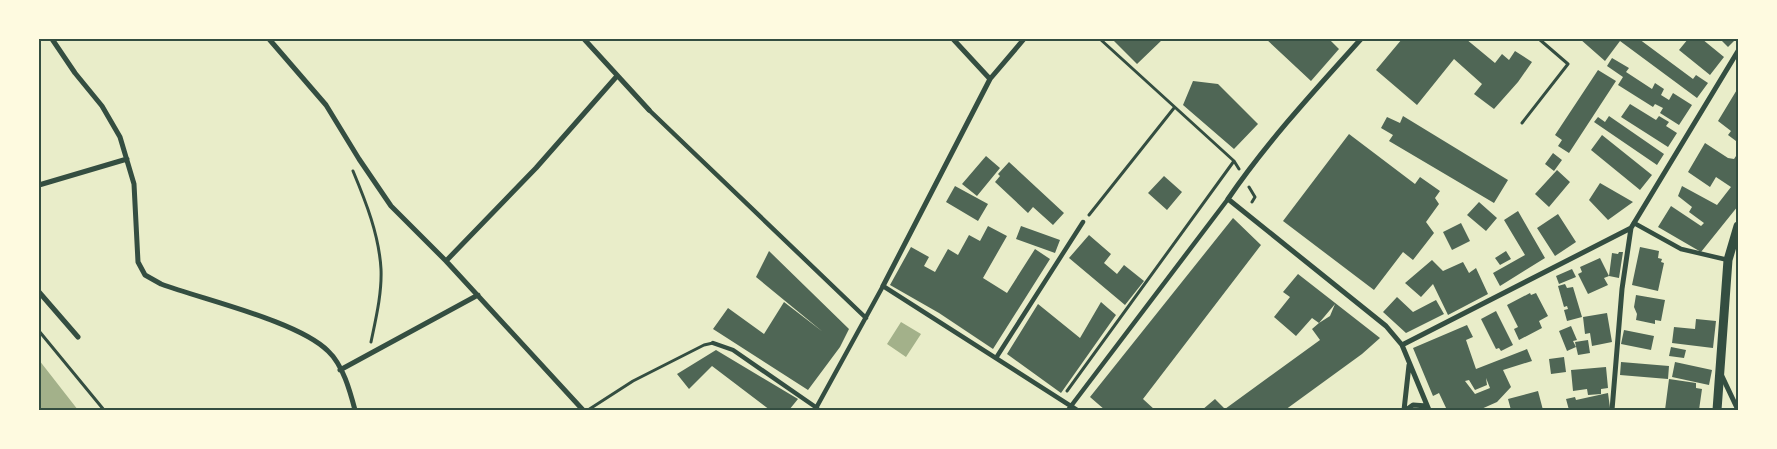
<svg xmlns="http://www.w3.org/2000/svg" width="1777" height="449" font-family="Karla,sans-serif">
<rect width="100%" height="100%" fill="#e9edc9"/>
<path fill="#a3b18a" d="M901,322l20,12 -15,23 -19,-13z
M39,360l39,50h-39z"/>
<path fill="#4f6655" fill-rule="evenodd" d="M1112,39h51l-26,25z
M1266,39h63l10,10 -28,32z
M1402,39h64l29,24 7,-9 7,6 6,-9 17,11 -14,20 -24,27 -20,-15 8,-10 -28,-25 -37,46 -41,-35z
M1580,39h59l54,40 3,-4 12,8 -11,15 -77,-57 -15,20z
M1688,39h14l22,18 -14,18 -31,-25z
M1720,39h16l-8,8z
M1612,58l17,10 -3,4 26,17 3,-6 9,6 -3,6 8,5 4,-7 19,12 -13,20 -19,-12 3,-5 -8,-4 -2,3 -35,-22 5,-8 -16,-11z
M1598,70l18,11 -47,72 -11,-7 4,-6 -7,-5z
M1193,81l25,3 40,40 -24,25 -51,-44z
M1738,88v51l-2,2 -8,-6 3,-4 -13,-10z
M1630,104l26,16 3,-4 10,6 -3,4 11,7 -9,14 -47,-30z
M1403,116l105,64 -14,23 -105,-62 4,-6 -12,-7 6,-11 13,6z
M1609,116l55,38 -7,11 -63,-43 4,-5 7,5z
M1349,134l66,50 5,-7 20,14 -5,7 4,6 -13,18 8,11 -21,27 -10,-8 -29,38 -91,-69z
M1602,135l50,40 -12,15 -49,-40z
M1705,143l23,15 6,1 4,-6v53l-37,46 -43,-25 13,-21 30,20 3,-3 -15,-11 3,-5 -14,-11 4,-10 35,19 14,-18 -15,-10 -6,10 -22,-15z
M1553,153l9,7 -8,11 -9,-7z
M986,156l14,12 -23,28 -15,-12z
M1009,162l55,51 -11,12 -20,-18 -5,6 -33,-31 5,-6 -2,-2z
M1557,170l13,12 -21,25 -14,-13z
M1164,176l18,16 -15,18 -19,-17z
M1600,183l33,19 -25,18 -19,-20z
M955,186l33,18 -10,17 -32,-19z
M1479,202l18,16 -11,13 -19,-16z
M1518,211l27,47 -45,28 -7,-13 32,-18 -21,-35z
M1558,214l18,28 -21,14 -18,-28z
M1233,218l28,27 -118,154 12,11h-50l-15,-13z
M1461,223l9,18 -18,9 -9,-18z
M988,226l19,10 -24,42 24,15 28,-44 15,10 -57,90 -54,-36 -49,-28 21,-38 18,10 -5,9 11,6 13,-23 10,6 11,-20 11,6z
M1021,226l39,14 -5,13 -39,-14z
M1089,235l22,19 -7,9 13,11 7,-9 20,16 -19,24 -56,-47z
M1640,247l19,4 -1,7 4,1 -1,3 3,1 -6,28 -26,-6z
M769,251l80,78 -9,18 -32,43 -95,-61 15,-21 36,26 20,-32 39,30 -67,-55z
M1506,251l5,8 -11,6 -5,-7z
M1619,252h4l-4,26 -10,-2 -5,2 4,7 -20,9 -10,-20 4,-2 -2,-5 20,-9 9,18 3,-23 6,1z
M1432,260l11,11 20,-9 6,11 7,-5 12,26 -40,21 -15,-31 -12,13 -16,-14z
M1572,269l4,8 -17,7 -3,-8z
M1298,274l82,64 -18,16 -77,56h-83l13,-11 10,10 95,-69 -8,-11 7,-6 -7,-5 -16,18 -22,-19 16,-20 -7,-5zM1335,304l-5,12 -11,7z
M1565,284l2,4 6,-1 9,30 -15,4 -3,-11 4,-1 -1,-3 -3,1 -6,-21z
M1530,293l1,2 5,-2 12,23 -9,5 3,7 -23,12 -5,-11 4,-2 -11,-22z
M1636,295l29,5 -4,21 -6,-1v4l-19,-4 1,-6 -3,-7z
M1397,297l16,15 23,-12 8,14 -38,19 -23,-21z
M1101,302l15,13 -55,78 -54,-39 31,-50 42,34z
M1496,311l17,34 -12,6 -2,-3 -3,1 -15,-30z
M1607,313l5,29 -20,4 -2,-13 -5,1 -2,-17z
M1696,319l20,2 -3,27 -41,-5 2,-16 21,2z
M1467,325l6,12 -7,3 10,29 51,-20 5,12 -29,9 8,17 -14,15 -18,8h-32l-8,-17 -6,3 -20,-48zM1486,378l4,10 -15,6 -10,-13 4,-1 6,10 12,-5z
M1571,326l6,14 -4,1 3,6 -9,4 -8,-20z
M1624,330l30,6 -3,14 -30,-6z
M1588,340l2,13 -12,2 -3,-13z
M1671,347l15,3 -2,8 -15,-2z
M716,350l82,49 -9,11h-19l-58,-44 -23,23 -12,-15z
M1564,357l2,15 -15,2 -2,-15z
M1621,362l48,4 -1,13 -48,-4z
M1675,362l37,8 -3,15 -37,-8z
M1606,367l2,21 -7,1v5l-13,1 -1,-6 -14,2 -2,-21z
M1669,379l27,4v5l6,1 -3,21h-34z
M1538,391l5,19h-32l-3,-11z
M1608,393l2,15 -41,2 -3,-11 9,-2 1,3z"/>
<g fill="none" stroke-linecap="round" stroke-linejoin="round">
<path stroke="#344e41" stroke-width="3" d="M1100,39l134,122 5,8
M353,171c13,31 26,64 28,98 1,24 -5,49 -10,73
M1249,187l6,10 -3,5
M1089,215l85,-107
M39,331l65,79
M1067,391l167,-230"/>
<path stroke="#344e41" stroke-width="3" d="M1522,123l46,-59 -29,-25
M588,410l45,-29 71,-36 9,-2"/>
<path stroke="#344e41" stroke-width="4.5" d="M649,110l217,208
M1634,223l47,26 47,11
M713,343l20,7 84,58
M996,358l87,-136
M815,410l68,-124 194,124
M1068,410l160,-211"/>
<path stroke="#344e41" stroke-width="5" d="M52,39l23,34 27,33 18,31 14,47 4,78 7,13 16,9c43,16 137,37 167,67 15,14 22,40 27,59
M269,39l57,66 33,54 32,47 55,55 137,149
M584,39l65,71
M953,39l37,40
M1361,39c-46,51 -94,103 -133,160l158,127 16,19 27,65
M39,185l88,-26
M446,261l90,-93 81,-92
M883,286l107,-207 34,-40
M39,292l39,45
M1402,345l229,-117 107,-177
M340,370l138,-75
M1721,374l17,36
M1404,410l5,-45
M1406,410l7,-5 14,1
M1612,410l10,-121 9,-61"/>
<path stroke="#344e41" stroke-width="9" d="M1717,410l11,-150 10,-34"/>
</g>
<rect width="1777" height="449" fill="none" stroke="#fefae0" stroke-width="80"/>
<rect x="40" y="40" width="1697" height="369" fill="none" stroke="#344e41" stroke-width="2"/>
</svg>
